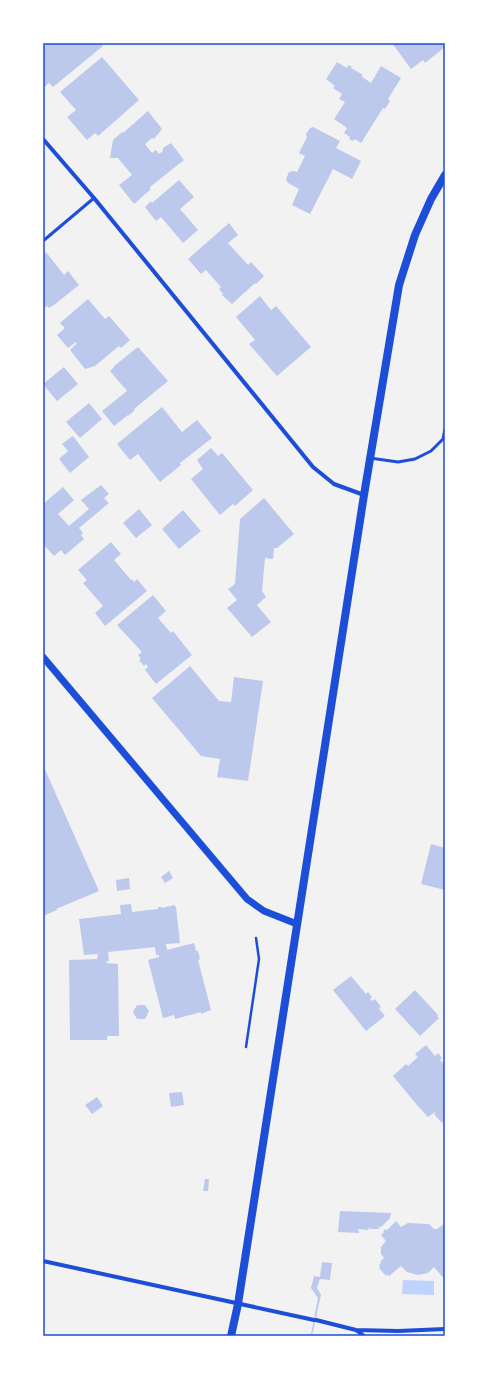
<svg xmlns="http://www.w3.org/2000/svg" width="488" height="1379" font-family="Quicksand,sans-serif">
<rect width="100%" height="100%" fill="#f2f2f2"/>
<path fill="#bfd3fe" d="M403,1280l31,1v14l-32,-1z"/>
<path fill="#bdc9ec" d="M43,43h57l3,3 -50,41 -4,-4 -6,5z
M392,43h53v4l-20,16 -2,-3 -12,9z
M102,57l37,43 -41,36 -3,-3 -8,7 -20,-23 9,-7 -16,-18z
M337,62l10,6 1,-3 4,2 -1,1 12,7 -2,1 10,7 10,-17 20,12 -13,21 2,2 -5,8 -2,-1 -22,35 -6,-4 -2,2 -4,-2 1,-2 -6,-4 3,-5 -13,-9 11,-17 -6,-3 3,-5 -9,-6 2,-2 -9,-7z
M148,111l14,18 -8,10 -2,-1 -7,6 7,9 4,-3 3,4 4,-3v-3l8,-5 13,17 -34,27v3l-16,14 -15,-19 13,-10 -14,-17h-8l3,-18 9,-8 1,1z
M313,127l27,14 -4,7 25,13 -9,18 -19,-10 -23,45 -18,-9 7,-16 -11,-6 -2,-4 3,-7 5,-1 3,1 8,-16 -6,-3 8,-16 -1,-3 4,-6z
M179,180l15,17 -14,12 18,21 -15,13 -22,-26 -5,4 -11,-14 6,-6 1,2z
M229,223l9,12 -10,8 20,22 3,-3 13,14 -8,8 -1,-1 -23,21 -10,-9 1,-1 -4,-5 2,-2 -15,-17 -5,4 -13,-15z
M46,252l18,23 4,-4 11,14 -25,20 -5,3 -2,-2 -4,3v-17l2,-1 -2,-2v-4l2,-1 -2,-2v-27z
M260,296l11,14 5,-4 35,41 -34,29 -28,-32 6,-4 -19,-23z
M88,299l17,20 4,-3 21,24 -9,8 -2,-2 -24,20 -10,3 -15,-19 7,-7 -1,-1 -8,6 -11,-13 8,-7 -5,-5z
M138,347l30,34 -34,28 1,1 -7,6v-1l-14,11 -12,-15 25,-20 -17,-20 4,-4v-1z
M64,367l14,17 -21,17 -14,-17z
M89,403l13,16 -22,19 -14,-16z
M162,407l20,25 15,-12 15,18 -32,25 1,2 -21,17 -22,-28 -8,6 -13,-16z
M73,436l16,21 -19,16 -11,-14 9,-8 -6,-7z
M211,448l7,8 4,-3 31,37 -18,16 -2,-2 -13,11 -29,-36 12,-10 -6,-9z
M101,485l8,9 -5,4 5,5 -30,25 4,5 -2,2 3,4 -19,16 -4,-5 -7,6 -11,-12v-17l1,-1 -1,-2v-20l20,-17 11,13 -16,14 11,12 20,-17 -8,-9z
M264,498l30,36 -17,14h-3l-1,11 -8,-1 -3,33 4,6 -9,8 14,17 -19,15 -25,-29 10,-8 -9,-11 7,-5 5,-65z
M139,509l13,16 -16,13 -13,-15z
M183,510l18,21 -22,18 -17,-20z
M111,542l10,12 -7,6 17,20 1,-1 2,3 3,-3 10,12 -42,35 -10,-13 8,-7 -20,-23 4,-3 -9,-10z
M153,595l13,16 -8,7 13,15 2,-2 19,24 -36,29 -11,-14 3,-3 -2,-3 -2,2 -5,-6 2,-1 -3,-4 4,-3 -25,-27z
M190,666l29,35 12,1 3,-25 29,4 -15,100 -31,-4 3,-18 -19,-3 -49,-58z
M43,765l56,126 -43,18 1,1 -14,6z
M431,844l14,4v42l-24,-6z
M169,871l4,7 -8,5 -4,-6z
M129,878l1,11 -13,2 -1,-11z
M131,904l1,8 26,-3v-2h4v1l12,-3 2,2 4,36 -14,1v3h1v3l27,-7 2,8h2l2,8 -2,1 13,50 -10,4v-2l-26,7 -1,-4 -11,3 -15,-58 11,-3v-2h-3l-1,-8 -47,5 1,9 -3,1v1l12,1 1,72h-12v4h-37l-1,-80 28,-1 1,-5 -14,1 -5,-36 42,-5 -1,-9z
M351,976l15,18 2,-2 4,5 -2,2 2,2 3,-2 6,8 -2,2 6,7 -19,15 -33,-41z
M415,990l23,25 -1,1 2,2 -19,18 -25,-27z
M137,1005h8l4,6 -4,8h-8l-4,-7z
M426,1045l9,11 3,-3 4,5 -2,2 3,3 2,-2v61l-1,-1 -2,2 -8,-9 2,-2h-1l-7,5 -11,-12 -24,-29 13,-12 2,2 10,-9 -3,-3z
M182,1092l2,13 -13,2 -2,-14z
M97,1097l6,9 -11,8 -7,-9z
M205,1179h4l-1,12h-5z
M340,1211l51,2 -1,5 -9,9h-3l2,2h-10v-2l-2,3 -10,-1 1,4 -21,-1z
M396,1221l5,6 7,-4 21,1 5,5h3l7,-5h1v56l-11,-13 -6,6 -10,2 -11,-3 -6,-6 -12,10 -2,-2 -1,2 -7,-8 1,-1 -1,-2 2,-2 -1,-1 4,-4 -3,-4v-7l5,-6 -5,-6 3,-3 -1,-1 3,-2 1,1z
M322,1262l10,1 -2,17 -10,-1 -3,9 4,7 -9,41h-3l2,-2 7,-36 -7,-10 3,-12 6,1z"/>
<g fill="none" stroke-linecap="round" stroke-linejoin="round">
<path stroke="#1d4ed8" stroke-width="2.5" d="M246,1047l13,-88 -3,-21"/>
<path stroke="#1d4ed8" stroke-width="3" d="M43,241l51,-43
M370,458l28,4 17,-3 16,-8 12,-12 2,-10"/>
<path stroke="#1d4ed8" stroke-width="4" d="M43,139l51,59 219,269 21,17 30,11
M43,1261l271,59
M316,1320l40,10 42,1 47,-2
M356,1330l8,6"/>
<path stroke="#1d4ed8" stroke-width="7" d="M43,657l204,242 17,12 33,13"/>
<path stroke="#1d4ed8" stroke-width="8" d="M231,1336l7,-32 126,-809 35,-210 16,-50 16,-36 14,-24"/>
</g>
<rect width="488" height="1379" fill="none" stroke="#ffffff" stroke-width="88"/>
<rect x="44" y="44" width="400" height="1291" fill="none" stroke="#1d4ed8" stroke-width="1.5"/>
</svg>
